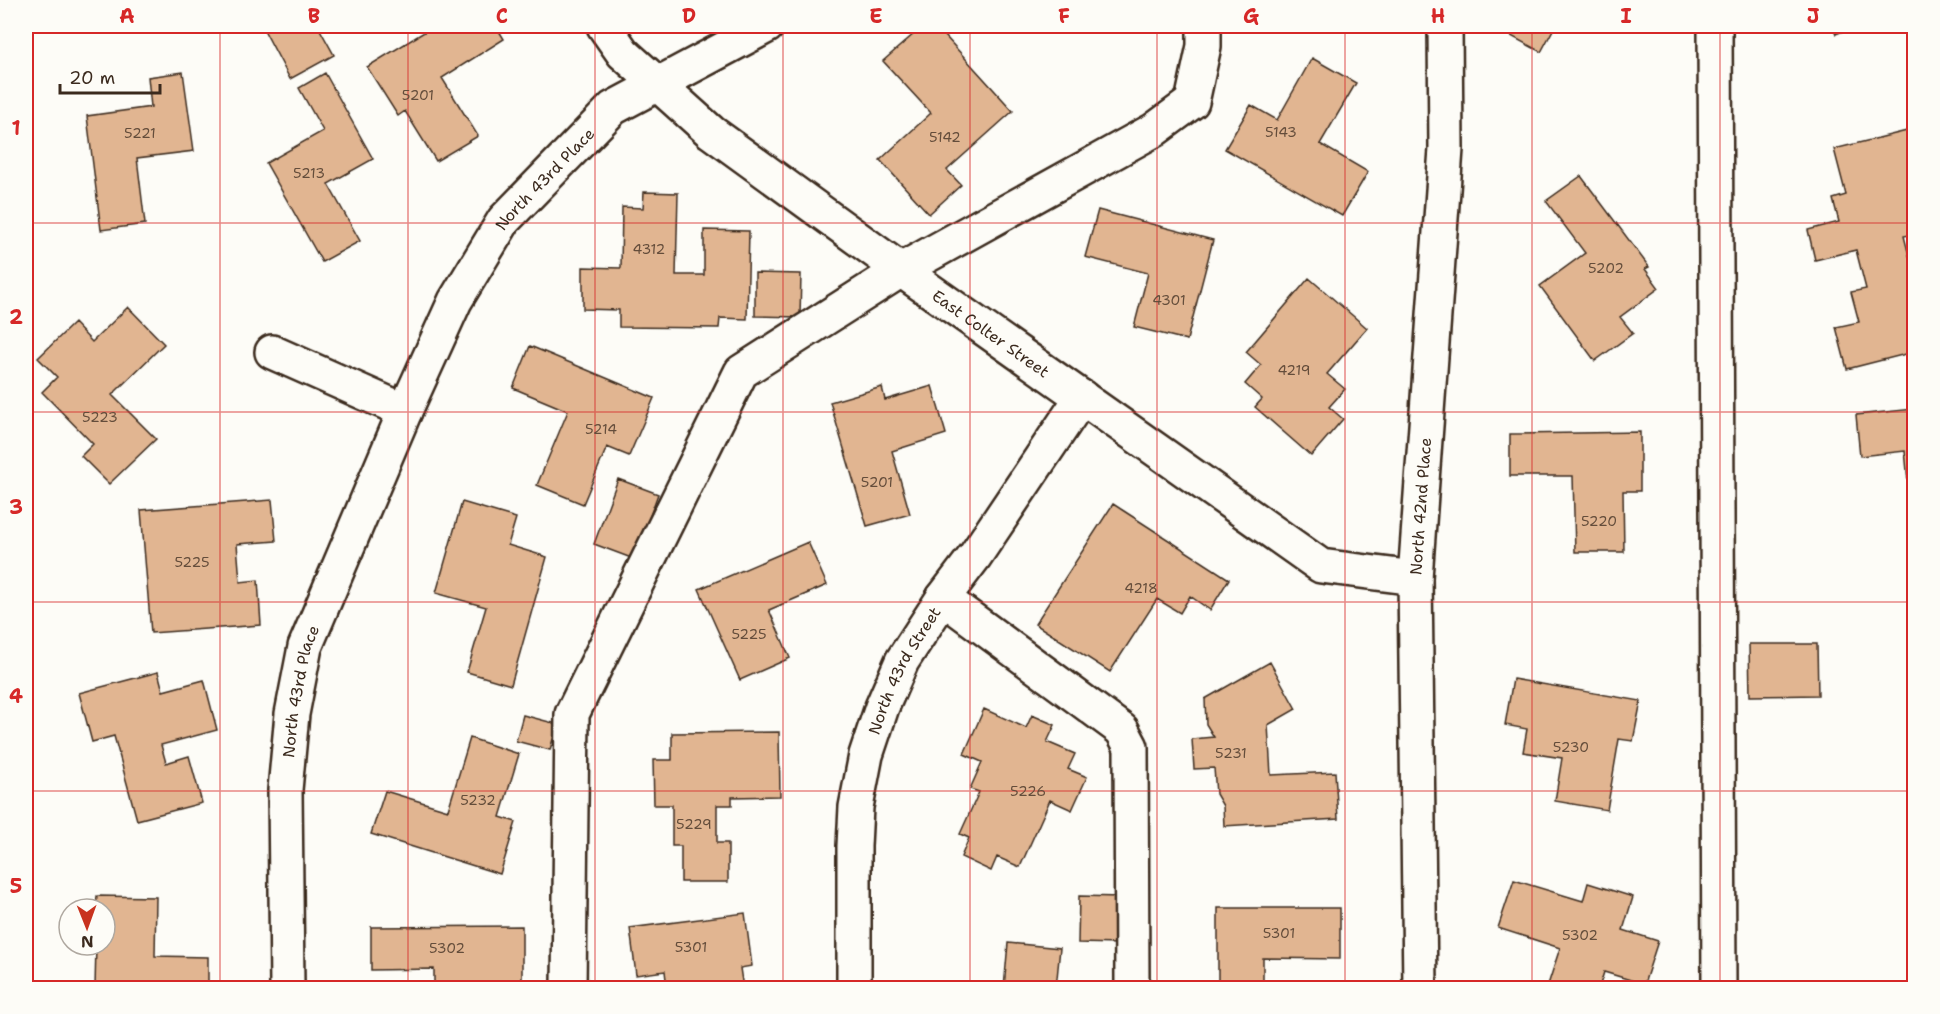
<svg xmlns="http://www.w3.org/2000/svg" width="1940" height="1014" font-family="'Shantell Sans',sans-serif">
<rect width="100%" height="100%" fill="#fdfcf7"/>
<filter id="ink" filterUnits="userSpaceOnUse"><feTurbulence type="fractalNoise" baseFrequency=".0167" numOctaves="2"/><feDisplacementMap in="SourceGraphic" scale="12" xChannelSelector="R" yChannelSelector="G"/><feConvolveMatrix kernelMatrix="1 2 1 2 8 2 1 2 1" color-interpolation-filters="sRGB"/></filter>
<g filter="url(#ink)">
<path fill="#e1b591" stroke="#3b2a1e" stroke-width="1.5" d="M262,26h56l16,29 -44,24z
M434,26h62l8,13 -62,39 36,58 -42,25 -31,-50 -7,5 -31,-49z
M923,26h13l77,85 -66,59 14,15 -32,29 -49,-54 51,-47 -48,-52z
M1499,26h56l-14,26 -43,-23z
M1833,26h22l-19,8z
M1312,58l44,25 -36,61 48,28 -26,44 -117,-67 26,-44 26,15z
M183,72l11,79 -57,7 8,66 -44,6 -14,-114 64,-9 -3,-30z
M325,73l48,86 -45,25 32,57 -38,21 -56,-99 57,-32 -24,-43z
M1911,130l3,16v88l-10,2 10,39v64l-3,1 3,12 -67,17 -11,-42 23,-5 -8,-30 15,-3 -10,-39 -41,10 -7,-30 31,-8 -6,-23 13,-4 -12,-46z
M1581,176l68,91 -4,2 14,19 -39,29 13,16 -38,28 -55,-75 45,-33 -39,-52z
M644,192l34,1 -2,82h28v-45l45,1 -2,88 -27,-1 -1,10 -100,-1v-17l-36,-1v-42l38,1 1,-61 21,1z
M1098,210l115,30 -26,100 -53,-13 14,-54 -63,-16z
M755,273l46,1 -1,43 -45,-1z
M1309,278l58,50 -40,46 18,15 -16,18 14,12 -32,37 -56,-49 7,-8 -17,-15 16,-19 -15,-13z
M128,307l36,37 -52,51 44,44 -47,45 -28,-28 12,-12 -51,-52 15,-15 -19,-19 36,-35 18,19z
M530,346l124,52 -25,58 -22,-9 -24,57 -46,-19 31,-74 -55,-23z
M932,386l14,48 -54,17 18,63 -43,12 -37,-124 52,-15 3,13z
M1914,409v113h-2l-7,-71 -45,5 -4,-41z
M1640,432v59h-17l1,61h-49l-2,-76h-63v-42z
M618,479l40,15 -24,65 -40,-15z
M272,500l4,41 -39,3 3,38 18,-2 3,45 -110,8 -10,-123z
M462,502l54,16 -8,27 39,12 -36,128 -44,-13 19,-65 -50,-14z
M1113,504l116,75 -19,31 -20,-14 -10,17 -23,-14 -47,73 -75,-48z
M808,542l19,43 -58,25 21,48 -50,22 -41,-91z
M1749,644h68l1,51 -68,1z
M1270,662l26,47 -28,16 3,50 64,-3 3,47 -114,7 -1,-20 -7,-12 -2,-26 -20,1 -2,-30 22,-2 -8,-13 -1,-25z
M158,672l5,19 41,-11 13,50 -56,15 5,18 23,-7 13,47 -65,17 -23,-84 -22,6 -13,-49z
M1513,679l128,22 -8,40 -14,-2 -12,71 -52,-9 7,-43 -39,-6 4,-23 -22,-4z
M984,709l42,19 6,-13 23,10 -8,17 28,12 -7,15 19,8 -15,33 -22,-10 -30,67 -23,-10 -6,14 -30,-14 8,-19 -9,-4 19,-42 -9,-3 12,-27 -18,-8z
M523,715l34,9 -7,26 -34,-9z
M779,732l1,64 -48,1v8h-15v38h11v39h-47v-36h-9v-41h-18l-1,-45h19v-27z
M470,738l49,16 -19,63 16,5 -16,52 -129,-40 14,-43 63,19z
M1514,880l69,21 5,-18 45,14 -10,33 35,11 -14,43 -40,-12 -5,16h-52l13,-40 -62,-20z
M97,896l59,1 -1,59 53,1v31h-113l1,-43h9v-36h-9z
M1079,896l41,1 -1,47 -41,-1z
M1218,908h122v51l-77,-1v30h-45z
M745,913l7,53 -12,2 3,20h-76l-2,-17 -29,4 -6,-47z
M522,926v59l-40,1v2h-48v-19l-63,1v-43z
M1008,943l52,5 -4,40h-52z"/>
<g fill="none" stroke-linecap="round" stroke-linejoin="round">
<g stroke="#3b2a1e" stroke-width="38">
<g id="minor">
<path id="s1" d="M604,26l19,27 88,79 190,138 420,296 94,12"/>
<path d="M1715,26l4,962"/>
<path d="M272,352l133,59"/>
<path d="M943,598l179,132 9,17 1,241"/>
<path id="s2" d="M287,988l-2,-198 7,-76 13,-67 100,-236 50,-110 49,-81 109,-112 154,-82"/>
<path d="M569,988l3,-274 169,-342 160,-102 253,-140 38,-28 12,-56v-20"/>
<path id="s3" d="M854,988v-142l2,-39 10,-52 16,-48 20,-46 41,-63 32,-42 107,-159"/>
<path id="s4" d="M1420,988l-5,-410 31,-429 -1,-123"/>
</g>
</g>
<use href="#minor" stroke="#fdfcf7" stroke-width="33"/>
</g>
</g>
<path fill="none" stroke="#d62828" stroke-width="1.5" stroke-opacity="0.55" d="M220,26v962M408,26v962M595,26v962M783,26v962M970,26v962M1157,26v962M1345,26v962M1532,26v962M1720,26v962M26,223h1888M26,412h1888M26,602h1888M26,791h1888"/>
<g text-anchor="middle" dominant-baseline="central" stroke-width="5" stroke-linejoin="round" paint-order="stroke">
<g font-size="14" fill="#644d3b">
<text x="418" y="95">5201</text>
<text x="1281" y="132">5143</text>
<text x="140" y="133">5221</text>
<text x="945" y="137">5142</text>
<text x="309" y="173">5213</text>
<text x="649" y="249">4312</text>
<text x="1606" y="268">5202</text>
<text x="1169" y="300">4301</text>
<text x="1294" y="370">4219</text>
<text x="100" y="417">5223</text>
<text x="601" y="429">5214</text>
<text x="877" y="482">5201</text>
<text x="1599" y="521">5220</text>
<text x="192" y="562">5225</text>
<text x="1141" y="588">4218</text>
<text x="749" y="634">5225</text>
<text x="1571" y="747">5230</text>
<text x="1231" y="753">5231</text>
<text x="1028" y="791">5226</text>
<text x="478" y="800">5232</text>
<text x="694" y="824">5229</text>
<text x="1279" y="933">5301</text>
<text x="1580" y="935">5302</text>
<text x="691" y="947">5301</text>
<text x="447" y="948">5302</text>
</g>
<g font-size="16" fill="#3b2a1e" stroke="#fdfcf7">
<text stroke="none"><textPath href="#s2" startOffset="872">North 43rd Place</textPath></text>
<text stroke="none"><textPath href="#s1" startOffset="496">East Colter Street</textPath></text>
<text stroke="none"><textPath href="#s4" startOffset="482">North 42nd Place</textPath></text>
<text stroke="none"><textPath href="#s3" startOffset="327">North 43rd Street</textPath></text>
<text stroke="none"><textPath href="#s2" startOffset="298">North 43rd Place</textPath></text>
</g>
</g>
<rect width="1940" height="1014" fill="none" stroke="#fdfcf7" stroke-width="66"/>
<g transform="translate(87 927) rotate(179)"><circle r="28" fill="#fdfcf7" stroke="#afa8a0" stroke-width="1.5"/>
<path d="M0-4.5L10 22L0 15L-10 22Z" fill="#c8321e"/>
<text y="-9" font-size="16" font-weight="bold" text-anchor="middle" fill="#3b2a1e">N</text>
</g>
<path d="M60 84v9h100v-9" fill="none" stroke="#3b2a1e" stroke-width="3"/>
<text x="69" y="84" font-size="18" fill="#3b2a1e" stroke="#fdfcf7" stroke-width="4.5" paint-order="stroke">20 m</text>
<rect x="33" y="33" width="1874" height="948" fill="none" stroke="#d62828" stroke-width="2"/>
<g font-size="20" text-anchor="middle" font-weight="bold" fill="#d62828">
<text x="127" y="23">A</text>
<text x="314" y="23">B</text>
<text x="502" y="23">C</text>
<text x="689" y="23">D</text>
<text x="876" y="23">E</text>
<text x="1064" y="23">F</text>
<text x="1251" y="23">G</text>
<text x="1438" y="23">H</text>
<text x="1626" y="23">I</text>
<text x="1813" y="23">J</text>
<text x="16" y="135">1</text>
<text x="16" y="324">2</text>
<text x="16" y="514">3</text>
<text x="16" y="703">4</text>
<text x="16" y="893">5</text>
</g>
</svg>
